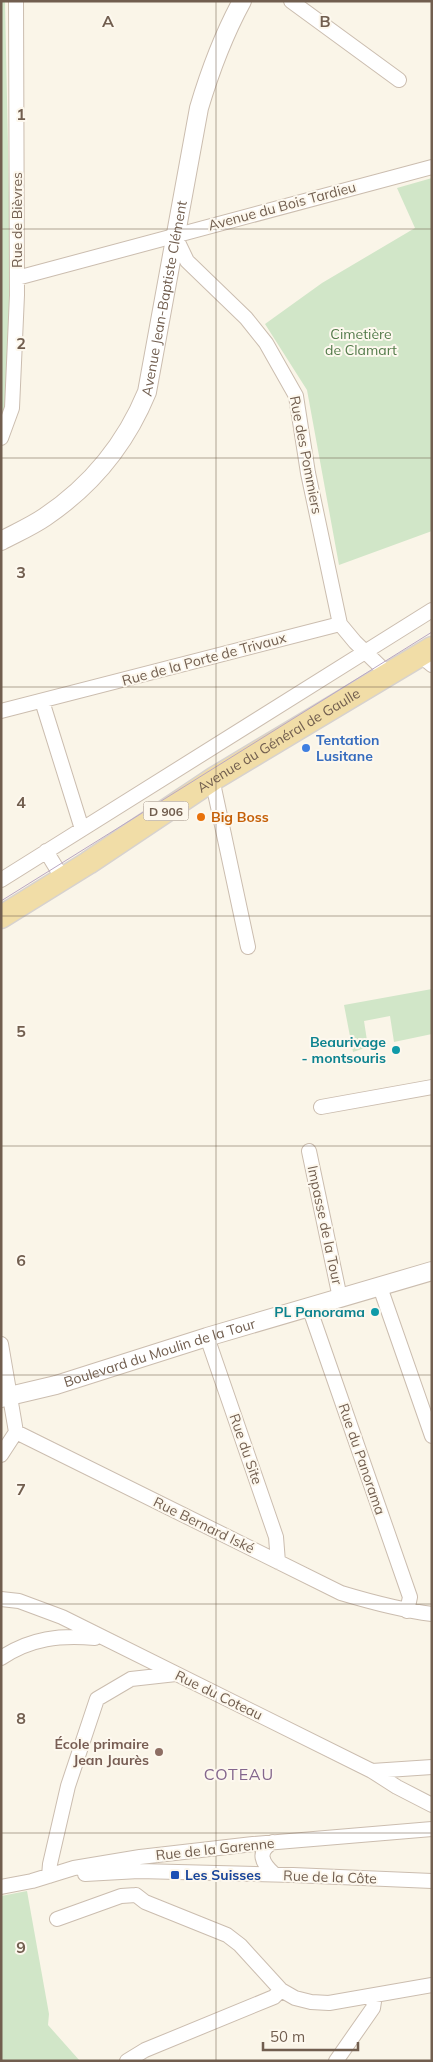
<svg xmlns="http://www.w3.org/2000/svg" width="433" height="2062" font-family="Mulish,sans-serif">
<rect width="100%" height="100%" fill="#faf5e8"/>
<path fill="#d1e6c8" d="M1,1h4l6,291 -5,117 -5,12z
M432,178v353l-93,34 -32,-175 -42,-66 57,-41 93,-55 -18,-40z
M432,989v45l-38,8 -4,-26 -26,5 4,26 -15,5 -9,-47z
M27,1891l22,123 -1,11 32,36h-79v-165z"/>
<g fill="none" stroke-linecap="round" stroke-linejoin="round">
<g stroke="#cbbdaf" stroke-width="16">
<path id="minor" d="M291,1l108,79
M175,236l12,25 59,57 20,25 30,53 12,77 32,151
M17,278l415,-111
M1,438l11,-30 5,-113 -1,-294
M420,655l12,10
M42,701l40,128
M1,711l339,-87 15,18 33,32
M215,778l-1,10 34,159
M46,851l17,28
M1,880l431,-270
M321,1107l111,-20
M309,1151l31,147
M380,1287l52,149
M309,1307l101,290 -3,14
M207,1337l69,200 2,25
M1,1344l15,88
M16,1432l325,161c30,9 59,17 91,21
M1,1455l15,-23
M1,1599l18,2 43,16 310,154 25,16 35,18
M1,1658c30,-20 59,-23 94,-20
M372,1771l60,-4
M273,1842c-17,10 -11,21 1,32
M85,1874l54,-3 154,4 139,6
M49,1876l1,-12 18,-78 29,-87 34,-20 45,-5
M1,1887l31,-6 42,-13 66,-11 113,-13 179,-15
M136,1895l9,7 82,33 13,10 41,45 14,8 16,4 18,1 103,-18
M57,1919l64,-23 15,-1
M127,2061l18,-11 129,-53 7,-7
M336,2061l37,-53 2,-13"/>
</g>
<g stroke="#cbbdaf" stroke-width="20">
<g id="tertiary">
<path id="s1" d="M1,541c15,-8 31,-15 44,-24 46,-31 81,-74 102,-125l52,-284c11,-37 24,-72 43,-107"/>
<path id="s2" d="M1,1398l55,-13 151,-48 225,-66"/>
</g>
</g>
<g stroke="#d7d2ce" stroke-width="25">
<g id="primary">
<path id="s3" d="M1,917l87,-54 127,-85 217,-130"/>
</g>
</g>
<use href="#minor" stroke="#fff" stroke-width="14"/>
<use href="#tertiary" stroke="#fff" stroke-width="18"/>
<use href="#primary" stroke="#f1dda7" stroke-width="22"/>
<path stroke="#b9a7c3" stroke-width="1" d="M1,901l431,-269"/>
</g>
<path fill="none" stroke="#715e4f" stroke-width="1" stroke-opacity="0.55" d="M216,1v2060M1,229h431M1,458h431M1,687h431M1,916h431M1,1146h431M1,1375h431M1,1604h431M1,1833h431"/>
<circle fill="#3f7fe0" stroke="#fdf8ee" stroke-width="2" cx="306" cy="748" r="5"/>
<circle fill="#e8710a" stroke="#fdf8ee" stroke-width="2" cx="201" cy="817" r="5"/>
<g fill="#0f9aa8" stroke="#fdf8ee" stroke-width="2">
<circle cx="396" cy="1050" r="5"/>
<circle cx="375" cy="1312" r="5"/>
</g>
<circle fill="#8d6e63" stroke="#fdf8ee" stroke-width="2" cx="159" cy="1752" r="5"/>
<rect fill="#1a4fb4" stroke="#fdf8ee" stroke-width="2" x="170" y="1870" width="10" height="10" rx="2.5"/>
<g text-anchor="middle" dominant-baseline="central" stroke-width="4" stroke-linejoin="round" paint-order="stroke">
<rect fill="#fdf8ee" stroke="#9b8c7f" stroke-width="1" x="143.5" y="801.5" width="45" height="19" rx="4"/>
<g font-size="12" font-weight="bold" fill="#715e4f">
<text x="166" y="811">D 906</text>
</g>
<g font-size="14" fill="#715e4f" stroke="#fdf8ee">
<text transform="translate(282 206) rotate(-15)">Avenue du Bois Tardieu</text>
<text transform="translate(17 220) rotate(-90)">Rue de Bièvres</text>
<text stroke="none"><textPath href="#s1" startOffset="309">Avenue Jean-Baptiste Clément</textPath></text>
<text transform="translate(306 455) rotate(79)">Rue des Pommiers</text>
<text transform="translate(204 659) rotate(-15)">Rue de la Porte de Trivaux</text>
<text stroke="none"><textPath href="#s3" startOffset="329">Avenue du Général de Gaulle</textPath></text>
<text transform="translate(325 1225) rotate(78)">Impasse de la Tour</text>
<text stroke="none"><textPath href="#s2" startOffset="165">Boulevard du Moulin de la Tour</textPath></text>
<text transform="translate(246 1449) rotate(71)">Rue du Site</text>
<text transform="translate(362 1459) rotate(71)">Rue du Panorama</text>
<text transform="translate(204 1525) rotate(26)">Rue Bernard Iské</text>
<text transform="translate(219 1695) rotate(26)">Rue du Coteau</text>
<text transform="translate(215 1849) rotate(-6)">Rue de la Garenne</text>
<text transform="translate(330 1877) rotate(2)">Rue de la Côte</text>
</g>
<g font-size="14" fill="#547b4b" stroke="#fdf8ee">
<text x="361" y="334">Cimetière<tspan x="361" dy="16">de Clamart</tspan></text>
</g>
<g font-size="14" font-weight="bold" fill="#366cbe" stroke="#fdf8ee" text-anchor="start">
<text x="316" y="740">Tentation<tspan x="316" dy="16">Lusitane</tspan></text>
</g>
<g font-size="14" font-weight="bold" fill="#c56008" stroke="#fdf8ee" text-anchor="start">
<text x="211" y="817">Big Boss</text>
</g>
<g font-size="14" font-weight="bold" fill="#0d838f" stroke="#fdf8ee" text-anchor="end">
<text x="386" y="1042">Beaurivage<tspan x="386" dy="16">- montsouris</tspan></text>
<text x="365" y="1312">PL Panorama</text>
</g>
<g font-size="14" font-weight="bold" fill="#785e54" stroke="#fdf8ee" text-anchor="end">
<text x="149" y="1744">École primaire<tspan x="149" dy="16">Jean Jaurès</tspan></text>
</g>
<g font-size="14" font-weight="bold" fill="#164399" stroke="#fdf8ee" text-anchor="start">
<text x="185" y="1875">Les Suisses</text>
</g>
<g font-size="16" letter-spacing="1" fill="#84668d" stroke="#fdf8ee">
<text x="239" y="1774">COTEAU</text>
</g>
</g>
<g font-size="16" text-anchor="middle" font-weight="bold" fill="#715e4f" stroke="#fdf8ee" stroke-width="4" stroke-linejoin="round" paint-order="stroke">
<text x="108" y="27">A</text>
<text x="325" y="27">B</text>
<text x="21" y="120">1</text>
<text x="21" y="349">2</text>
<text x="21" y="578">3</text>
<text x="21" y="808">4</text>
<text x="21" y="1037">5</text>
<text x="21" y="1266">6</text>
<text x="21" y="1495">7</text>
<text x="21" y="1724">8</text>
<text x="21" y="1953">9</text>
</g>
<rect width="433" height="2062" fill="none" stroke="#715e4f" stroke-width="5"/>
<path d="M263 2042v8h95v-8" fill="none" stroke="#715e4f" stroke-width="2.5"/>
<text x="270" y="2042" font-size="15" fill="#715e4f" stroke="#fdf8ee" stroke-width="4" paint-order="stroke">50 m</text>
</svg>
